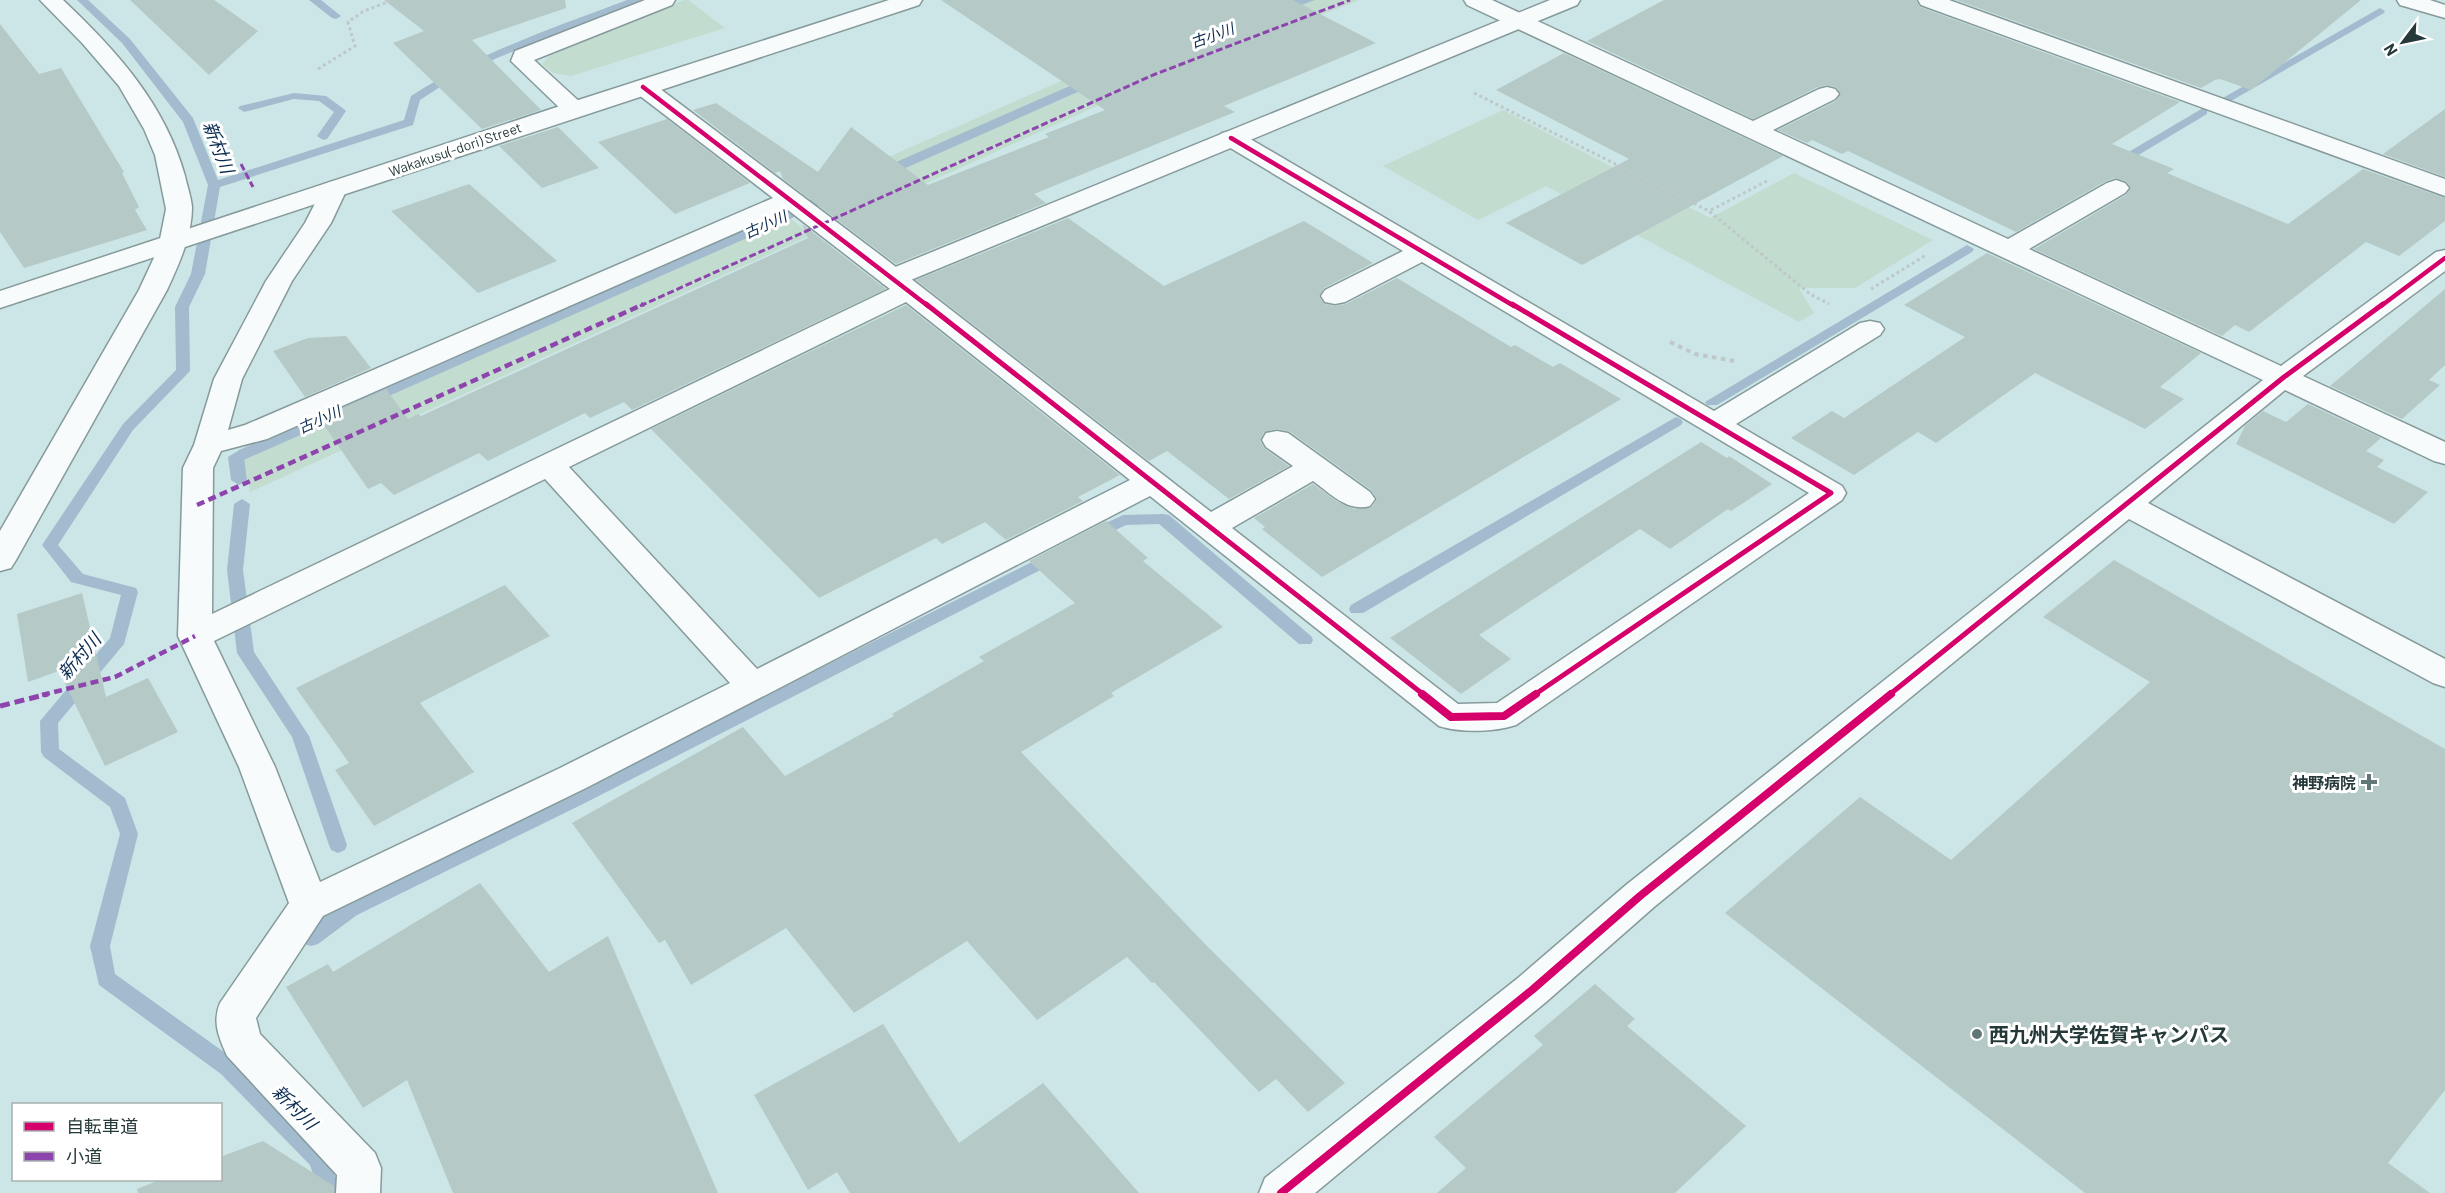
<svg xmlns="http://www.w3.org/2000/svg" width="2445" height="1193" font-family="Barlow,'Noto Sans JP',sans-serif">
<rect width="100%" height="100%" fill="#cce6e7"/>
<path fill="#c2dccf" d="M684,0h4l37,28 -154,48 -18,-3 -11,-9 7,-8z
M1293,0l-481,200 -8,-6 348,-153z
M1315,0h45l-199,77 -320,145 -22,-16 311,-137z
M1503,110l207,108 84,-45 139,67 -78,48h-56l15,25 -15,9 -253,-136 -68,34 -95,-54z
M790,218l21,17 -561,257 -6,-32z"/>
<path fill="#a3bbce" d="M1293,0h22l-185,69 -893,394 -9,-4 11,-9 881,-386z"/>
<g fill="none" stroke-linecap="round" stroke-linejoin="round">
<path fill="#a3bbce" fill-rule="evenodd" d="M77,0h11l42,39 63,79 25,62 186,-60 7,-24c67,-43 142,-68 216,-96h15l-145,58 -54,27 -23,15 -7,25 -193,62 -15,87 -16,33 1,64 -57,59 -75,115 25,29 53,14 2,4 -14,52 -66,79 1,26 66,49 13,36 -28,112 5,28 120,86 92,92 14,41h-22l-9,-28 -89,-91 -122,-89 -9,-39 30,-112 -10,-27 -66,-50 -3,-5 -1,-31 70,-83 11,-43 -50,-13 -29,-37 81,-121 53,-54 -1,-63 16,-33 17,-89 -25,-63 -61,-79z
M309,0h12l20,16 -5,3 -4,-1z
M2380,8l5,3 -1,2 -153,88h-8l-2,-2z
M294,93l32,3 18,13 2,2 -19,28 -4,1 -6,-4 17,-24 -15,-11 -25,-2 -50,13 -6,-4 2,-2z
M2203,108l4,2v4l-87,52h-8l-2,-3z
M1967,245l7,4 -2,3 -255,153h-10l-2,-3z
M1676,417l5,2 2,3 -2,3 -318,188h-12l-2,-4 2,-4z
M236,452l8,5 3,23 -8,5 -8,-5 -3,-23z
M242,499l8,5 -7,66 11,82 55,84 38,109 -2,5 -7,3 -7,-3 -2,-5 -37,-108 -55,-84 -10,-83 7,-66z
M1163,514l6,1 142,121 2,4 -2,4h-12l-140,-120 -33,1 -33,16 -6,-1 -2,-4 2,-4 36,-17z
M1054,551l6,1 2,4 -2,4 -475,243 -228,112 -39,29 -7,2 -7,-2 -3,-6 3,-6 39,-29 228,-110z"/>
</g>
<path fill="#b5c9c7" d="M130,0h84l44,31 -49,44z
M384,0h181l1,8 -94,32 69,70 -59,19 -89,-86 31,-12z
M941,0h352l83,43 -152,63 11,6 -201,82 12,9 -150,61 -113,-85 -3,-8 -5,2 -82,-63 23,-7 102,69 33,-45 77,58 121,-48 -4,-3 60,-24z
M1664,0h252l4,7 260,95 -68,42 62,25 -7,4 121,51 75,-55 82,29v23l-46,35 -33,-14 -117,90 -14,-7 -13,11 -188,-87 92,-54 5,-7 -5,-7 -11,-3 -9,3 -90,51 -168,-81 -6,3 -30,-14 -5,3 -29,-13 58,-29 5,-7 -5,-7 -10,-2 -8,2 -65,32 -166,-78z
M1956,0h405l-110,90 -31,-11 -5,1 -14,8z
M0,24l39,50 22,-6 63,104 -2,1 17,34 -4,3 12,20 -123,38 -24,-36z
M1564,53l219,103 -201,109 -76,-42 123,-64 -133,-69z
M2445,109v68l-62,-23z
M667,119l83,64 -75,31 -77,-72z
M558,127l41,41 -57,20 -43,-42z
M469,184l88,77 -79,32 -87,-82z
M1068,218l96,68 140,-65 69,42 -49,25 -5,9 6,7 10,2 11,-2 51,-26 114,69 4,-2 38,22 7,-4 61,36 -299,178 -60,-48 3,-2 -11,-9 59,-34 25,18 16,7 18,-2 5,-8 -6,-9 -82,-59 -12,-2 -13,3 -4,9 5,8 24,17 -60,33 -62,-48 -18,10 -233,-181z
M802,224l84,65 -254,121 -8,-8 -34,16 -5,-5 -97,48 -9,-8 -85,42 -13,-12 -13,6 -49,-71 67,-29 22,30 10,-5 3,2 387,-178z
M1987,253l214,100 -41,34 24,12 -39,30 -110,-56 -99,70 -18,-11 -64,43 -63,-37 41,-27 12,7 121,-81 -61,-32z
M2445,289v76l-16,15 11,5 -38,34 -72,-33z
M906,305l214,170 -42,22 5,4 -77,39 -21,-18 -43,22 -6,-6 -117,60 -168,-169z
M346,336l25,32 -66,29 -32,-46 35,-13z
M2308,404l73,34 -15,13 18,9 -7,7 51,25 -34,32 -158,-80 9,-18 18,-15 23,11z
M1701,442l26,16 2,-2 43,28 -41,27 -3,-2 -58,40 -30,-20 -161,106 32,24 -50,35 -71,-56z
M1106,521l42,37 -5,3 80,66 -112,66 3,3 -93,56 185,193 139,138 -37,29 -32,-33 -17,13 -105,-110 -2,1 -25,-26 -90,63 -70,-79 -113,72 -68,-85 -95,57 -26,-45 -6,3 -87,-120 171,-96 42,49 109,-60 -2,-2 92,-53 -5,-4 96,-54 -46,-42z
M2114,560l331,189v341l-57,73 42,30h-345l-360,-280 135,-116 91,63 199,-178 -107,-65z
M505,585l45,51 -130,67 54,69 -100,54 -39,-56 14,-7 -53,-75z
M82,593l24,104 42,-19 30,54 -73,34 -46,-95 -31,11 -11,-68z
M480,883l69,89 59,-36 110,257h-265l-46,-113 -44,28 -77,-121 42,-23 5,8z
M1595,984l40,35 -8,7 119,100 -71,67h-238l29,-25 -32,-31 109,-92 -9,-9z
M883,1024l76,119 84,-60 96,110h-289l-13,-21 -29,18 -54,-95z
M263,1141l71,45v7h-196l-1,-4 25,-10h58v-22z"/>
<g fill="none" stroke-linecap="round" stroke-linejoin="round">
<g stroke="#869a9b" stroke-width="3">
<path id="minor" d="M40,0h23c53,50 102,104 122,176 2,10 6,20 7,31 0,29 -13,57 -25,83l-151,270 -5,8 -11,3v-40l139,-241 19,-41 8,-40 -11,-54 -11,-26 -25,-43 -36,-42z
M645,0h30l-3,5 -138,55 48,44 4,5 -4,5 -8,2 -8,-2 -55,-53 4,-10z
M1464,0h28l261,121 66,-32 8,-2 8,2 4,5 -4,5 -62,31 235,109 99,-56 9,-3 9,3 4,5 -4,5 -96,56 252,117 155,-114 9,-2v21l-142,105 142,66v22l-11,-3 -149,-71 -137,113 297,156v28l-12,-4 -304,-164 -475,388 -108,95 -231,191h-56l6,-15 253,-200 108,-93 637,-505 -796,-375z
M1918,0h31l496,179v17l-524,-191z
M643,80l8,2 232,175 328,255 82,-46 -27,-19 -4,-7 4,-7 11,-2 11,2 82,59 5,7 -5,7c-23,6 -39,-12 -57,-25l-81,47 226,176 39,-1 312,-210 -387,-231 -77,40 -10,2 -10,-2 -4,-6 4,-6 78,-39 -181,-108 -3,-5 3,-5 9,-2 9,2 474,278 146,-88 10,-2 10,2 4,6 -4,6 -144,89 106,62 4,7 -4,7 -326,225c-22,7 -55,8 -77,1l-289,-230 -564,292 -263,128 -67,102 4,16 115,119 6,15 -1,25h-44l1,-18 -110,-119c-8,-18 -15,-34 -7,-53l69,-100 -50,-136 -61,-131 5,-168 11,-23 20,-66 52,-98 39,-58 20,-39 9,-3 9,3 4,5 -16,34 -39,58 -50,98 -14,51 17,-5 528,-227 -138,-106 -4,-5 4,-5zM788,210l102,79 -678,325 1,-146 8,-17 46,-12zM906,302l224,178 -373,189 -188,-202zM545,479l185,204 -170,85 -240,114 -45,-115 -61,-126z"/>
</g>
<g stroke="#869a9b" stroke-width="3">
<path id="tertiary" d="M889,0h33l-3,5 -919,303v-17l566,-187z
M1550,0h30l-3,5 -676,279 -9,2 -9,-2 -4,-6 4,-6z
M2397,0h33l15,5v13l-45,-13z"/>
</g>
<path stroke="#bfc8c8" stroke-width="3" stroke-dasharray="3 3" stroke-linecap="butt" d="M318,69l37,-23 -7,-24 16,-11 29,-11
M1474,93l235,118
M1767,181l-58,30 101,83 19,10
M1871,289l55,-34"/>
<path stroke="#bfc8c8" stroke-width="4" stroke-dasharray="4.5 4.5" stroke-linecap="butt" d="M1670,342l25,12 39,7"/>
<use href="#minor" fill="#f7fbfb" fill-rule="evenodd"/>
<use href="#tertiary" fill="#f7fbfb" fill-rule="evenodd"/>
<path stroke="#8e44ad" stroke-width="3" stroke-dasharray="7 3" stroke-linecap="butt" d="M241,164l12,23
M640,306l513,-231 197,-75"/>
<path stroke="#8e44ad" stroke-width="4.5" stroke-dasharray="8 4.5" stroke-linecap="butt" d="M197,505l447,-201
M42,695l73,-18 80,-41"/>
<path stroke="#8e44ad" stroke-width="5" stroke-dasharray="10 5" stroke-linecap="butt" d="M0,706l48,-12"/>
<g stroke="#fff" stroke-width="8">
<path id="cycleway-far2" d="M643,87l285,219
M1231,138l283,168
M2381,306l64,-48"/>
</g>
<g stroke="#fff" stroke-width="9">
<path id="cycleway-far1" d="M926,304l498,391
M1512,304l319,189 -297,202
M1889,695l395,-318 99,-73"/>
</g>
<g stroke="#fff" stroke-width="11">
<path id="cycleway" d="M1422,694l29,23 53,-1 32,-22
M1281,1193l251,-203 108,-94 251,-202"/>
</g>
<use href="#cycleway-far2" stroke="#d6006c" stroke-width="4.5"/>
<use href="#cycleway-far1" stroke="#d6006c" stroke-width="5"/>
<use href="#cycleway" stroke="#d6006c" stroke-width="8"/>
</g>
<g fill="#607677" stroke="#fff" stroke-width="2">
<path d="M2366 773h6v6h6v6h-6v6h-6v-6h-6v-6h6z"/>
<circle cx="1977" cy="1034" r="6"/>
</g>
<g text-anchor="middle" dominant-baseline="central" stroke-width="6" stroke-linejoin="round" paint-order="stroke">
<g font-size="14" fill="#26393a" stroke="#fff">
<text transform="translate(455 149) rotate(-19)">Wakakusu(-dori) Street</text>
</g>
<g font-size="15" font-style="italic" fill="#092b50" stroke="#fff">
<text transform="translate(1212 35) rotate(-20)">古小川</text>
<text transform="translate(765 224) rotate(-24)">古小川</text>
<text transform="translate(319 419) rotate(-24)">古小川</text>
</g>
<g font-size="16" font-weight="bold" fill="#26393a" stroke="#fff" text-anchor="end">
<text x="2356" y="782">神野病院</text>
</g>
<g font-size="18" font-style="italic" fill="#092b50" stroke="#fff">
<text transform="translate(219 147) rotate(69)">新村川</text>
<text transform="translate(79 656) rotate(-49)">新村川</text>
<text transform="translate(295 1107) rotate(45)">新村川</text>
</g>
<g font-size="20" font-weight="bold" fill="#26393a" stroke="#fff" text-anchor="start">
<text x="1989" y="1034">西九州大学佐賀キャンパス</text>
</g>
</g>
<rect x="12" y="1103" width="210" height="78" fill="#ffffff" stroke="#a8b0b0" stroke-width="1.5"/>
<rect x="24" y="1122" width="30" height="9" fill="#d6006c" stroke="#a8b0b0" stroke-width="1.5"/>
<text x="66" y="1133" font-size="18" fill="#26393a">自転車道</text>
<rect x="24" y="1152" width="30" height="9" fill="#8e44ad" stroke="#a8b0b0" stroke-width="1.5"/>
<text x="66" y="1163" font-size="18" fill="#26393a">小道</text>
<g transform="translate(2403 42) rotate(238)" stroke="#ffffff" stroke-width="4.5" paint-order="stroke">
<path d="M0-4.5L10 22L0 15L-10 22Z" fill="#26393a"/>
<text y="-9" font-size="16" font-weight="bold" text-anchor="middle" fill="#26393a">N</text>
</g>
</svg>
